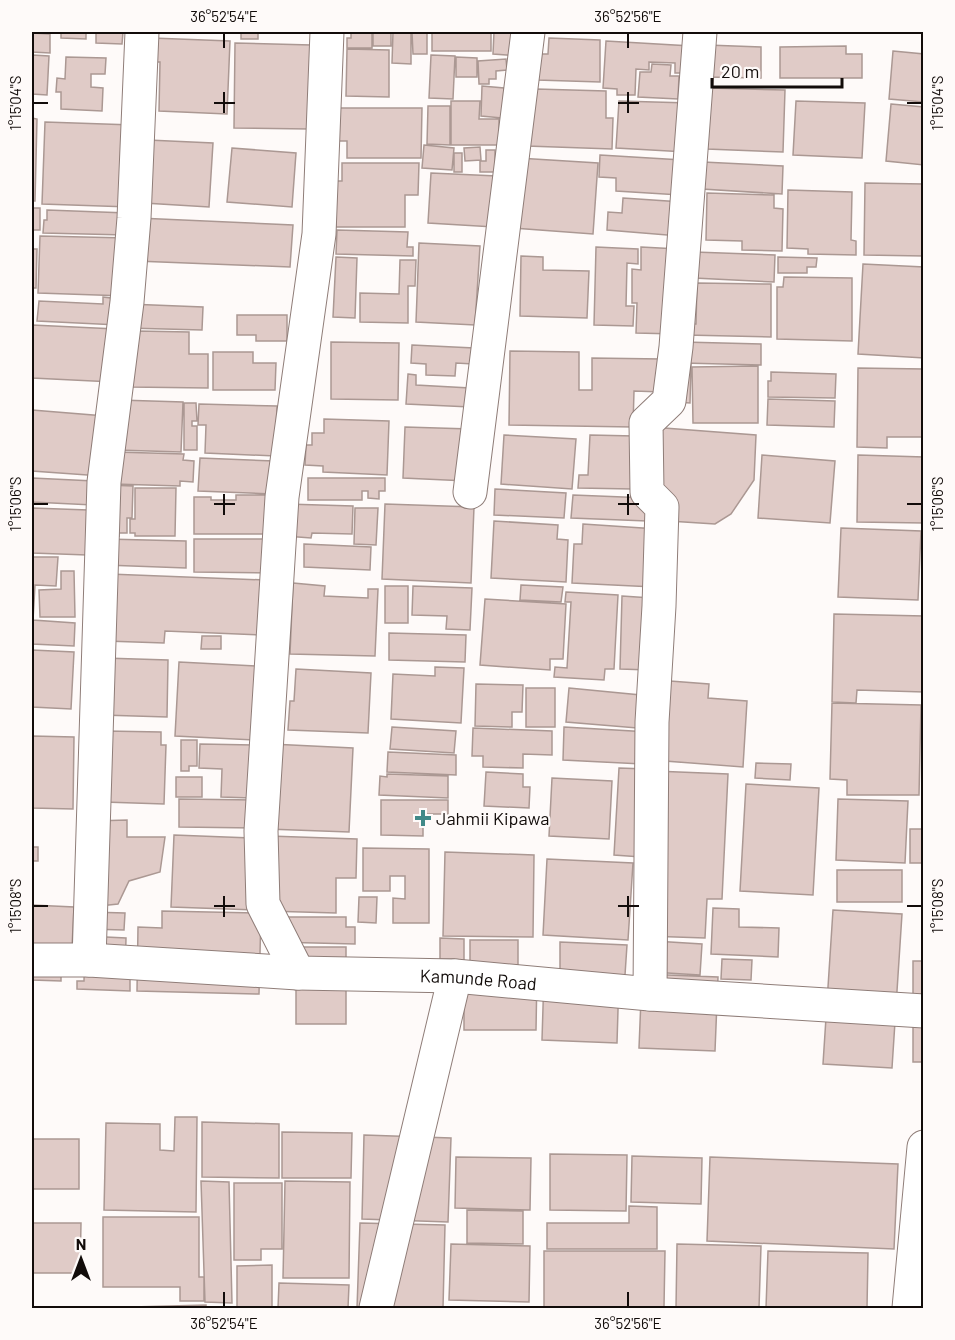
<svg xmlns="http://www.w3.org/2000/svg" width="955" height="1340" font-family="Barlow,sans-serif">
<rect width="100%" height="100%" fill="#fefaf9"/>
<path fill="#e0cbc7" stroke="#ab9893" stroke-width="1.5" d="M61,32h25v7l-25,-1z
M96,32h27l-1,12 -26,-1z
M241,32h17v7h-17z
M351,32h21v16h-25v-10h4z
M373,32h18v14h-18z
M393,32h18v32l-19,-1z
M412,32h15v22h-14z
M432,32h59v19h-59z
M494,32h29l-1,24 -29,-2z
M32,33l18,1v19l-18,-1z
M152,38l78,3 -3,73 -68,-3 1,-49h-8z
M549,38l51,2v42l-63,-2 1,-26h10z
M606,41l85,5 -10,27h-6v-10l-26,-1v8l-13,-1 -1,26h-18v-6l-14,-1z
M235,43l76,2 -2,84 -75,-1z
M707,45l54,2v31l-55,-1z
M846,46v8h16v24h-82v-31z
M347,49l42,1v47l-43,-1z
M893,51l31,3v48l-35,-3z
M32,55l17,1 -2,39 -15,-1z
M431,55l24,1 -2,43 -24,-1z
M66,57l40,1 -1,16h-14v13l12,1 -1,23 -41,-2v-17h-5l1,-14 8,1z
M456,57l21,1v19h-21z
M506,59l1,11 -11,1v8h-7v5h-10l-1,-23z
M652,64l19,1 -1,11h9l-1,23 -40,-2 2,-25h11z
M482,86l22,2 -2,30 -21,-2z
M709,88l76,2 -2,62 -76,-3z
M536,89l70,2v27h7l-1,31 -85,-3z
M451,101h29l-1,18h20v26h-48z
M619,101l70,2 -3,49 -70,-4z
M796,101l69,2 -3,55 -69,-3z
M891,104l33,3v58l-38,-4z
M428,106h22v39l-23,-1z
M330,108h92l-1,50h-74v-17h-17z
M32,118l5,1 -2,82h-3z
M45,122l88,3 -3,82 -88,-3z
M148,140l65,3 -4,64 -65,-4z
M424,145l30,3 -2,22 -30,-2z
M480,147l1,13 -16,1 -1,-13z
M232,148l64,5 -4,54 -65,-5z
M486,150h9v10h4v12h-19v-11h6z
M454,153h8v19h-8z
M600,155l82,5 -2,35 -64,-4v-13l-17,-1z
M518,158l80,5 -5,71 -80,-6z
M703,162l80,4 -1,28 -80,-5z
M342,163h77l-1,32h-13v32h-69v-46h6z
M431,173l66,3 -3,51 -66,-4z
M865,183l59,1v72l-60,-1z
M788,190l64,2 -1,48 5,1v14l-48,-1v-5l-21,-1z
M707,193l67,2v13l9,1 -1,42 -40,-1v-9l-36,-1z
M623,198l59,4 -3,34 -72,-6 1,-18 14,1z
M32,208h8v22h-8z
M47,210l80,3 -1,22 -83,-2 1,-13h3z
M138,218l155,7 -3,42 -154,-6z
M337,230l71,2 -1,15h6v9l-77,-2z
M40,236l87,2 -1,58 -88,-3z
M419,243l61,3 -5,79 -59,-3z
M596,247l42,2v15l-11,-1 -1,43h8l-1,20 -39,-1z
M641,247l37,2 -3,85 -39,-1 1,-30h-5v-34l9,1z
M32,249h5l-1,39h-4z
M694,252l81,3 -1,27 -80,-4z
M521,256l22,1v13l46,1 -2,47 -67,-2z
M336,257l21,1 -2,60 -22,-1z
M778,257l39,1 -1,9h-9v6h-29z
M400,260h16l-1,26h-7v37l-48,-1v-29l39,1z
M863,264l61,3v91l-66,-4z
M784,277l68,1v63l-75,-2v-52h6z
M697,283l74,1v53l-85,-2 1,-11h9z
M103,297l16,2 -1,26 -81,-4 2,-20 64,3z
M128,304l75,3 -1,23 -75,-2z
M237,315h50v26h-31v-6h-19z
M32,325l84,4 -3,53 -81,-4z
M137,331l52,1v22h19v34l-79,-1z
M331,342l68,1 -1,57 -67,-1z
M683,342l78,2v21l-78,-2z
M412,345l62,3 -1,16 -17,-1 -1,13 -29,-1v-11l-15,-1z
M510,351l69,1v38h13v-32l70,1v33l-28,-1 -1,36 -124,-2z
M213,352h40v11h23l-1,27h-62z
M677,364h14l-1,39 -14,-1z
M758,366v57h-65l-1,-56z
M858,368l66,1v68h-37v11l-30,-1z
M771,372l65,2 -1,24 -67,-1v-16h3z
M408,374l8,1v10l54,3v19l-64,-3z
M768,399l67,2 -1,26 -67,-2z
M119,400l64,2 -2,50 -64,-2z
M184,403h12l1,18h-5v5h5v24h-13z
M199,404l78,2 -2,50 -70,-3 1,-28h-8z
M32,410l73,6 -4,60 -69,-5z
M324,419l65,2 -2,54 -64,-3v-6l-18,-1 1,-20h6v-12h12z
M405,427l65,2 -3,52 -64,-3z
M651,427l105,8 -2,45 -23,34 -16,10 -46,-3 1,-29 -17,-4z
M504,435l72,4 -4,50 -71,-5z
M590,435l44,1 -2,53 -54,-1 1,-13h9z
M115,452l69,2 -1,6 11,1 -1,21 -13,-1v5l-66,-2z
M762,455l73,6 -5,62 -72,-5z
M858,455l66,2v66l-67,-1z
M200,458l74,3 -1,33 -75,-3z
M32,478l62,3 -1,24 -61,-3z
M308,478h77v13h-6v8l-11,-1v-7h-6v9h-54z
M107,485l26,1 -1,32h-5v15h-8v4z
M135,488h41l-1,48h-40v-3h-5v-14h5z
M495,489l71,4 -2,25 -70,-3z
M236,495h37l-9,39h-70v-37h17v3h25z
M573,495l75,3 -1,23 -76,-3z
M286,504l67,2 -1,28 -40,-1 -1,5 -26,-2z
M385,504l89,3 -3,76 -89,-4z
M32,508l56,2 -1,45 -55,-2z
M355,508h23l-2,37 -22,-1z
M494,521l64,4 -1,14 11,1 -2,42 -75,-4z
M583,524l74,5 -3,58 -82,-4 2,-39h8z
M841,528l80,3 -3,69 -80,-3z
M106,539l80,2v27l-81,-3z
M194,539h80v34l-80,-1z
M304,544l67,3 -1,23 -66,-3z
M32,557h26l-2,29 -21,-1 -2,35 42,3 -1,23 -42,-2z
M61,571h13l1,46h-35l-1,-27 22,-1z
M109,574l155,6 -3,55 -96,-4 -1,12 -58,-2z
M293,583l32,3 -1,10 44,2v-9h10l-3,67 -85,-2z
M521,585l42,2 -2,15 -41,-2z
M385,586h23v37h-23z
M413,586l59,2 -2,42 -24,-1 1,-13 -35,-1z
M566,592l52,3 -4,74h-9l-1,11 -50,-3 1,-10 12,1 4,-66h-6z
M622,596l29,2 -2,72 -29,-1z
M485,599l81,5 -3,55h-13v11l-70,-5z
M834,614l90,2v76l-67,-2 -1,13 -24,-1z
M389,633l77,2 -1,27 -76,-2z
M202,636h19v13h-20z
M32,650l42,2 -3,57 -39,-2z
M104,658l64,2 -1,57 -65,-2z
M179,662l79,4 -4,74 -79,-4z
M435,667l29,1 -3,55 -70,-4 2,-45 42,2z
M296,669l75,4 -3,60 -80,-3 2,-29h4z
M670,681l39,3 -1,14 39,3 -4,66 -78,-6z
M476,684l47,1 -1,27h-10v15l-37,-1z
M526,688h29v39h-29z
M569,688l82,8 -2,33 -83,-7z
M832,703l89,2 -2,90h-72v-15l-17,-1z
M392,727l64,4 -2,22 -64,-4z
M564,727l85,5 -7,32 -79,-4z
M473,728l79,3v24l-29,-1v14l-40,-1v-11h-11z
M106,731l55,1v13h5l-2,59 -60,-2z
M32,736l42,1 -1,72 -41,-1z
M181,740h16v26h-8v5h-8z
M200,744l53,1 -1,53 -31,-1 1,-28 -23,-1z
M271,744l82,4 -4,84 -82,-3z
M388,752l68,3v20l-69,-3z
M756,763l35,1 -1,16 -35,-2z
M619,768l27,1 -5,88 -27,-2z
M654,771l74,3 -6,125h-15l-2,39 -59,-2z
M486,772l37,2v13h7l-1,21 -45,-2z
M387,774l61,2v22l-69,-3 1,-19 7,1z
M176,777h26v20h-26z
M552,778l60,3 -3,58 -60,-3z
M746,784l73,4 -6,107 -73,-4z
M179,799l79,1v28l-79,-1z
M838,799l70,2 -3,62 -69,-3z
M381,800h67v14h-25v22l-42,-1z
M127,820v17h38l-5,35 -31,9 -11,23 -28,3 4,-86z
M910,829h14v34h-14z
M174,835l77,3 7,72 -87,-3z
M269,836l88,3 -1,39h-20v35l-69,-2z
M32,847h6v14h-6z
M363,848l66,1v74h-36v-25l12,1v-23h-15v15h-27z
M445,852l89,3 -1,82 -90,-1z
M547,859l86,4 -5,77 -85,-5z
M837,870h65v32h-65z
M359,897h18l-1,26 -18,-1z
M32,905l42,2 -3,60h-10v14l-29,-1z
M713,908l26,1v18l40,1 -1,29 -67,-3z
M833,910l69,4 -10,154 -69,-4z
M162,911l99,2 -2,81 -122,-3 1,-64 24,1z
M89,912l36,1 -1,17 -36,-1z
M275,917h71v10h9v17l-81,-2z
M85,936l41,2 -1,39h5v14l-53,-2v-8h7z
M440,938l24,1v28h-10v-8h-14z
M470,940h48v25h-48z
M654,941l48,3 -2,31 -49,-3z
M560,942l67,3 -2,30 -65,-2z
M296,947h50v77h-50z
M722,959l30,1 -1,20 -30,-1z
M913,961h11v101h-11z
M464,973l73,1 -1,56h-72z
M642,974l76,3 -3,74 -76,-3z
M544,975l75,2 -2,66 -75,-3z
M175,1117h22l-1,95 -92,-2 2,-87 54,1v26l14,1z
M202,1122l77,2v54l-77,-1z
M282,1132l70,1 -1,45h-69z
M364,1135l87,3 -3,84 -86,-3z
M32,1139h47v50h-47z
M550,1154l77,1 -1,56 -76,-1z
M632,1156l70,2 -1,46 -70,-2z
M456,1157l75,1 -1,52 -75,-2z
M710,1157l188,7 -4,85 -187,-8z
M201,1181l28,1 3,121 -27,-1z
M285,1181l65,1 -1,96h-66z
M234,1183h48v66h-21v11h-27z
M629,1206l28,1v42h-110v-26h82z
M467,1210l56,1v33l-56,-1z
M103,1217h96v60h5v24h-24v-14h-77z
M32,1223h49l-1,50h-48z
M360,1223l85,2 -2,83h-86z
M451,1244l79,2 -1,56 -80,-2z
M677,1244l84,2 -2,62h-83z
M544,1251h121l-1,56h-120z
M768,1251l100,2 -1,55h-101z
M272,1265v43h-35v-42z
M279,1283l70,2 -1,23h-70z
M206,1305v3h-112z"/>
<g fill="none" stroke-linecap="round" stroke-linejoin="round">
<g stroke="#8f7d78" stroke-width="35">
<g id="minor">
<path d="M470,492l58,-460"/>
<path id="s1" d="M32,960h57l209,13 157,3 195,18 274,17"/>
<path d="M89,960l15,-478 23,-180 7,-84 8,-186"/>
<path d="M298,973l-35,-69 -2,-73 21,-334 37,-263 8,-202"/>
<path d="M650,994l2,-272 7,-116 3,-99 -15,-15 -1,-69 23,-22 7,-54 24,-315"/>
<path d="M376,1308l79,-332"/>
<path d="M909,1308l15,-161"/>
</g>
</g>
<use href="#minor" stroke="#fff" stroke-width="33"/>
</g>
<path fill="none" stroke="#120c0a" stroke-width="2" d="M224,33v15M628,33v15M224,92v21M628,92v21M33,103h15M214,103h21M618,103h21M907,103h15M224,494v21M628,494v21M33,504h15M214,504h21M618,504h21M907,504h15M224,896v21M628,896v21M33,906h15M214,906h21M618,906h21M907,906h15M224,1292v15M628,1292v15"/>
<path fill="#418988" stroke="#fefaf9" stroke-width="2" d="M420 809h6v6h6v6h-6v6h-6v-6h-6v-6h6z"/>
<g text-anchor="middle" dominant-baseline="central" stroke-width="4.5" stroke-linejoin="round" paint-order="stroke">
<g font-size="18" fill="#120c0a" stroke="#fefaf9" text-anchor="start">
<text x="436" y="818">Jahmii Kipawa</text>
</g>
<g font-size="18" fill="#120c0a" stroke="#fefaf9">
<text stroke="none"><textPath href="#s1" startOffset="447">Kamunde Road</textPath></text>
</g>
</g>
<rect width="955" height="1340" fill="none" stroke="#fefaf9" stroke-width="66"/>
<g transform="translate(81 1259)" stroke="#fefaf9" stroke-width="4.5" paint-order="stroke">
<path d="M0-4.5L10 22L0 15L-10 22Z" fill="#120c0a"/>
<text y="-9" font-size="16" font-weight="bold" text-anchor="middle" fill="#120c0a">N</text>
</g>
<path d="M712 78v9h130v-9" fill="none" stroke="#120c0a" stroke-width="3"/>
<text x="721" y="78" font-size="18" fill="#120c0a" stroke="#fefaf9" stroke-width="4.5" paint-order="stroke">20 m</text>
<rect x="33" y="33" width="889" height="1274" fill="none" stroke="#120c0a" stroke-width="2"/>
<g font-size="15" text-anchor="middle" fill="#120c0a">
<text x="224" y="22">36°52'54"E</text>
<text x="628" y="22">36°52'56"E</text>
<text transform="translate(16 103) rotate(-90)" y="5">1°15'04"S</text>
<text transform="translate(938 103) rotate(-90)" y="5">1°15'04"S</text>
<text transform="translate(16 504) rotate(-90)" y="5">1°15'06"S</text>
<text transform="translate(938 504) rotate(-90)" y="5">1°15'06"S</text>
<text transform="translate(16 906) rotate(-90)" y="5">1°15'08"S</text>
<text transform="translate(938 906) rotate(-90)" y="5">1°15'08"S</text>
<text x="224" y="1329">36°52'54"E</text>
<text x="628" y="1329">36°52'56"E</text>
</g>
</svg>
